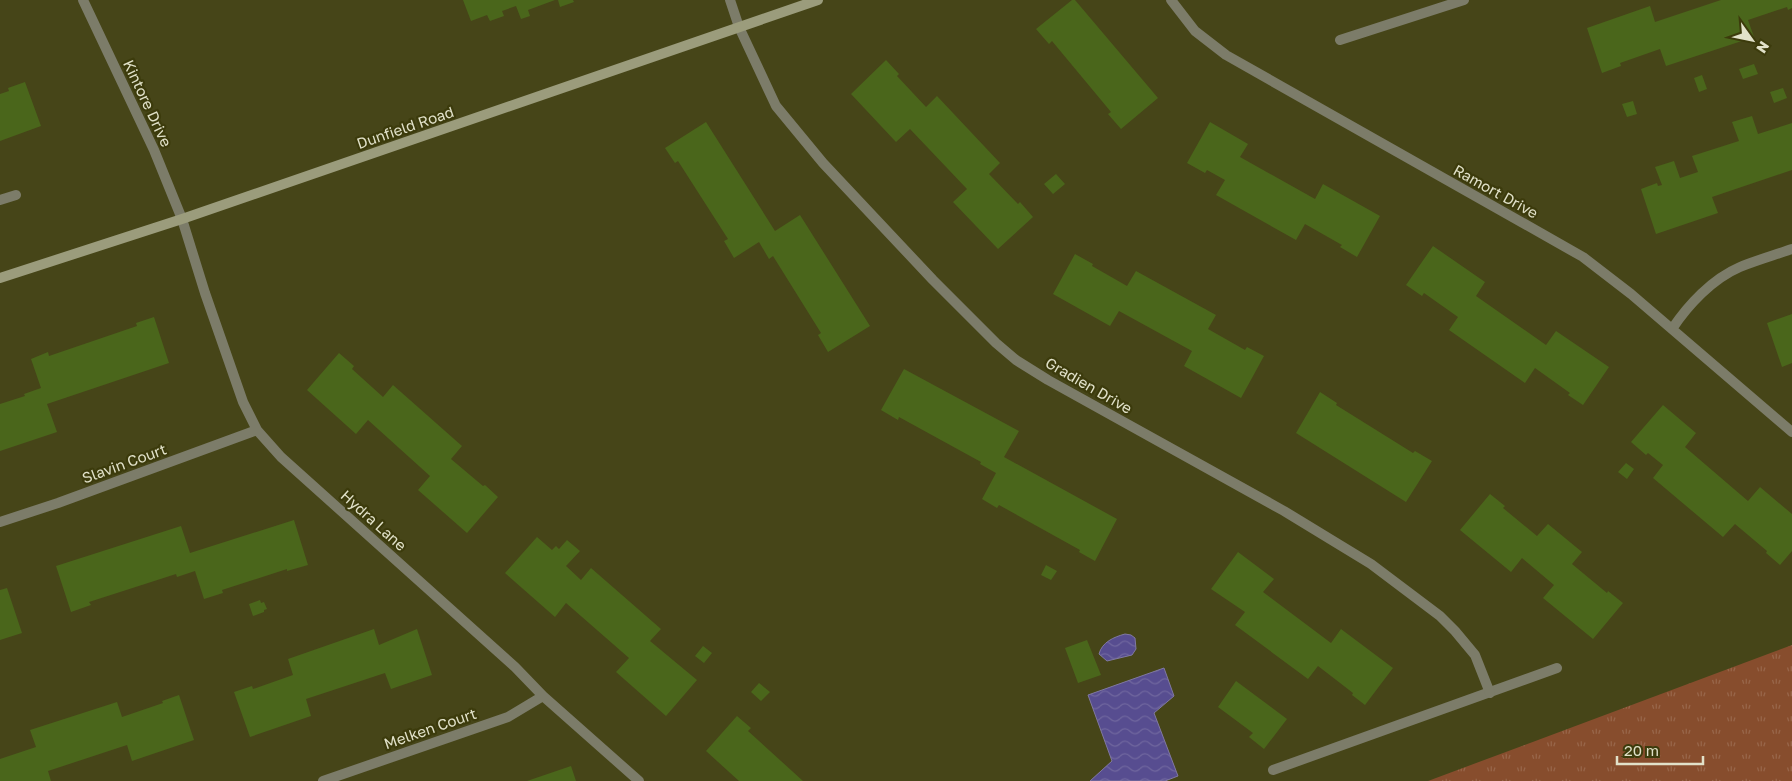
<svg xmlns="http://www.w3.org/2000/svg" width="1792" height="781" font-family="'Golos Text',sans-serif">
<defs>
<pattern id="park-tufts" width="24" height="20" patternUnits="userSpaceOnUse" patternTransform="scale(1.25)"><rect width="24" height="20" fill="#874d2d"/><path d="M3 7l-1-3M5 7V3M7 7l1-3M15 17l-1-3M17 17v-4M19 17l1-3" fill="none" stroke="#98664a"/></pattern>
<pattern id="water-waves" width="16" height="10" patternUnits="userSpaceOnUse" patternTransform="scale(1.25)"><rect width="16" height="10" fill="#574d90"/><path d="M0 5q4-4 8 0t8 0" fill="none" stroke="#6f669e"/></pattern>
</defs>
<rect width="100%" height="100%" fill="#464518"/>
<path fill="url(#park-tufts)" d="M1792,645v136h-364z"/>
<path fill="url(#water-waves)" stroke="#8079a1" d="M1125,634l6,1 4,3 1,11 -4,6 -25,6 -8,-7c3,-12 15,-17 26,-20z
M1164,668l10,28 -20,17 24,63 -13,5h-75l22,-20 -24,-66z"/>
<path fill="#4a661b" d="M463,0h92l-27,10 2,6 -9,3 -5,-13 -14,5 2,5 -14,5 -3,-6 -16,6z
M558,0h15l1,2 -14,5z
M1072,0h3l83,98 -37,31 -13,-15 3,-2 -59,-71 -3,3 -13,-15z
M1721,0h71v8l-4,2 -1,-3 -39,13 6,17 -88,29 -6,-17 -40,14 1,3 -19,7 -15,-45 63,-22 5,16z
M886,60l13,14 -2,2 29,31 11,-11 63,67 -11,11 29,30 2,-2 13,15 -35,32 -45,-47 14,-13 -57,-60 -14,13 -45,-48z
M1754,64l4,10 -15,5 -4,-10z
M1702,75l5,14 -8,3 -5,-14z
M25,82l16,44 -41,15v-47l9,-3 -1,-3z
M1783,88l4,10 -13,5 -4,-11z
M1633,101l4,13 -10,3 -5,-13z
M1752,116l6,18 34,-11v47l-80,27 6,16 -62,21 -15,-45 16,-6 1,3 4,-1 -7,-18 19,-6 6,17 18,-6 -6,-16 47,-15 -7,-19z
M706,122l69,109 25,-16 70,111 -42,26 -10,-17 3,-2 -48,-77 -4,3 -10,-17 -25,16 -10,-17 4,-2 -50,-78 -3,2 -10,-15z
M1210,122l38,22 -8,13 75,42 8,-15 57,32 -23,41 -17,-10 2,-2 -37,-21 -9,16 -80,-45 9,-15 -18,-10 -2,3 -18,-10z
M1056,174l9,10 -12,10 -9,-10z
M1433,246l52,36 -9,14 70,49 10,-14 53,36 -26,38 -15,-10 2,-2 -35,-25 -10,15 -76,-53 9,-13 -34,-24 -2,3 -16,-11z
M1075,254l18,10 -1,2 35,20 9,-15 80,44 -8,14 37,21 2,-3 17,9 -23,42 -57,-32 8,-15 -73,-40 -9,15 -57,-32z
M1792,314v49l-10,4 -15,-44z
M154,317l15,46 -122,41 10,28 -57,19v-47l25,-8 -1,-2 17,-6 -10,-29 17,-7 1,4 88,-30 -1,-3z
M339,353l15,13 -2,3 31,28 10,-12 69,61 -11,13 32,27 2,-1 13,12 -31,36 -49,-43 12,-14 -62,-56 -12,14 -49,-44z
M904,369l115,62 -15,26 113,62 -22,42 -16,-9 1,-2 -81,-45 -2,3 -15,-9 14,-26 -16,-9 1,-2 -82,-45 -1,3 -17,-10z
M1320,392l17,11 -1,2 77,48 2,-2 17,10 -26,41 -110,-69z
M1663,405l33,28 -11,14 63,54 12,-14 32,27v37l-12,14 -14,-12 1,-2 -32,-27 -12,13 -70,-59 10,-13 -15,-12 -2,2 -15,-13z
M1626,463l8,6 -7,10 -9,-7z
M1490,494l15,12 -2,2 34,28 11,-12 34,28 -10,12 35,29 1,-2 15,12 -30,36 -50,-41 11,-13 -32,-27 -11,14 -51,-42z
M294,520l14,45 -21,6v-2l-65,21 1,3 -19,6 -9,-28 -18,6 -1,-3 -87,28 2,3 -20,7 -15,-46 125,-40 9,27z
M537,537l15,13 4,-4 3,3 8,-9 13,11 -14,15 15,14 10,-12 70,61 -11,12 47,39 -31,36 -50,-44 13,-14 -63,-55 -11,14 -50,-44z
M1238,552l36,27 -11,13 68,51 10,-14 52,39 -28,37 -13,-10 1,-2 -35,-27 -10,13 -73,-54 10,-13 -34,-23z
M1046,565l11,6 -6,9 -10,-5z
M7,588l15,45 -22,7v-50z
M260,600l1,3 3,-1 3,7 -3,1v2l-11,4 -4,-12z
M374,629l5,16 38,-16 15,46 -41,14 -6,-16 -79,26 5,17 -61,21 -16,-45 18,-6 1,3 40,-14 -5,-16z
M1087,640l14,35 -23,8 -13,-35z
M703,646l9,7 -8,10 -9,-7z
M1236,681l51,38 -23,30 -15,-12 4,-4 -35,-26z
M759,683l11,9 -9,9 -10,-9z
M179,695l15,45 -62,21 -5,-16 -79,26 3,10h-51v-22l36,-12 -6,-17 87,-28 5,15 41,-14 -1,-2z
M737,716l14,12 -3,3 55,50h-64l-33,-30z
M571,766l5,15h-49z"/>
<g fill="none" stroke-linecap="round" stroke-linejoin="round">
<path stroke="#7c7c69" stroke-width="10" d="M1273,770l284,-102"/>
<path stroke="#7c7c69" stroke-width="10" d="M83,0l71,150 28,69 23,74 38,109 14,28 24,27 234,210 28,29 96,85
M730,0l9,27 37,79 47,57 110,117 63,63 20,17 32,20 236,131 87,53 69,52 15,15 20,24 15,38
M1171,0l24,31 31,24 357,202 48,37 161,138
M1340,40l124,-40
M0,200l16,-5
M1672,329c16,-24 40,-50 68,-62 17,-7 35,-12 52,-18
M0,522l58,-19 199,-73
M323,781l185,-64 35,-21"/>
<path stroke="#9b9c7c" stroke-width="10" d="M0,278l182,-59 636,-219"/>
</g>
<g text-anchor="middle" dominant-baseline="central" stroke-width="4.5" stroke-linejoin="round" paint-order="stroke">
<g font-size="15" fill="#e1e1c9" stroke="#3c3b0c">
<text transform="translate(148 103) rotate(65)">Kintore Drive</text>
<text transform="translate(405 127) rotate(-19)">Dunfield Road</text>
<text transform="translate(1496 191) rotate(29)">Ramort Drive</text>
<text transform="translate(1089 385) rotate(30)">Gradien Drive</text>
<text transform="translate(124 463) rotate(-20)">Slavin Court</text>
<text transform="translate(374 520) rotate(42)">Hydra Lane</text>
<text transform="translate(430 728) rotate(-19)">Melken Court</text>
</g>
</g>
<g transform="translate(1752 40) rotate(123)" stroke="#3c3b0c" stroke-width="4" paint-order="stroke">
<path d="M0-4L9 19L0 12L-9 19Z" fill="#e1e1c9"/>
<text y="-8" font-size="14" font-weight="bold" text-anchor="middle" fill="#e1e1c9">N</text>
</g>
<path d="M1617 756v8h86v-8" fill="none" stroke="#e1e1c9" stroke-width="2.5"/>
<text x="1624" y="756" font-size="15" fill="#e1e1c9" stroke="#3c3b0c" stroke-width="4" paint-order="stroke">20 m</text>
</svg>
